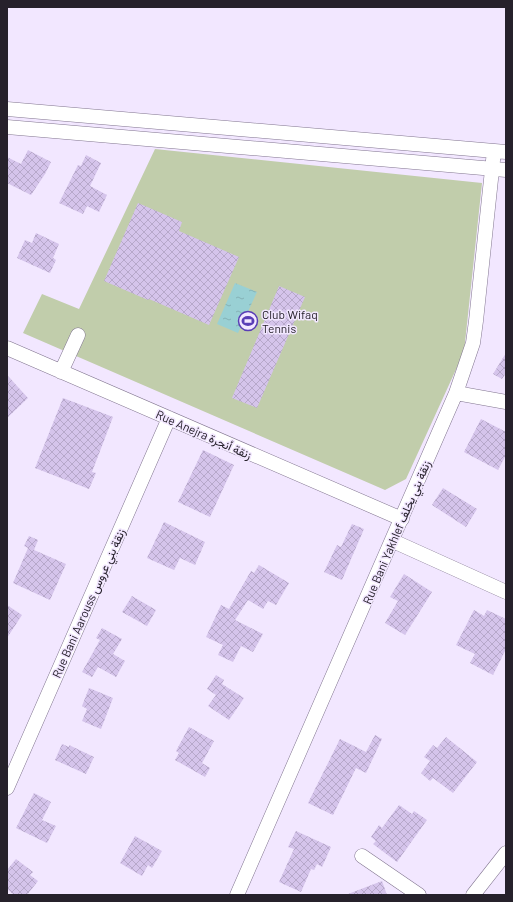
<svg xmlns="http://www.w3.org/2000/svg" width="513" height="902" font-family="Barlow,Vazirmatn,sans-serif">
<defs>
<pattern id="water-ripples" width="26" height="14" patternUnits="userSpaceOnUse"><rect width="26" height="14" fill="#99d0d4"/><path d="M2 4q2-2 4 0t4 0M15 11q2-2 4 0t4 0" fill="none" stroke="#84b2b6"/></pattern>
<pattern id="building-cross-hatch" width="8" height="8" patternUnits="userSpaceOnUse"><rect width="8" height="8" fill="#d5c4eb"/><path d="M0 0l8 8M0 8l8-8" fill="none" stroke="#b7a8ca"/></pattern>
</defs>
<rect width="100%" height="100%" fill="#f2e7ff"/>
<path fill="#c1cdab" d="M155,149l327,34 -18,169 -58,127 -21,11 -362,-157 19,-39 37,15z"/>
<path fill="url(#water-ripples)" d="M235,283l22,9 -19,41 -21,-9z"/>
<path fill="url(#building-cross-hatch)" d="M28,150l23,12 -6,12 -14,21 -24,-12v-26l14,7z
M86,155l15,8 -11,23 17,9 -8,17 -12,-6 -4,8 -24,-11 19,-38 3,1z
M138,203l44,19 -3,9 60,26 -30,68 -60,-26 -1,1 -44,-19z
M36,233l23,11 -6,14 3,2 -6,13 -33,-15 8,-18 7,3z
M279,286l26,11 -48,111 -25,-10z
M506,353v20l-4,6 -9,-5z
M7,375l21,23 -21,20z
M63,398l50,19 -21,55 4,1 -7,16 -54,-21z
M481,419l25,13v23l-8,15 -34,-18z
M203,450l31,15 -24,52 -32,-15z
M443,488l34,21 -11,18 -34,-22z
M164,522l41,20 -10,23 -15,-7 -6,12 -27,-12z
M352,524l12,5 -22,51 -18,-8 13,-27 4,2z
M29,536l9,4 -4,10 32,14 -16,36 -37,-17 15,-35 -4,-2z
M259,565l30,18 -13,22 -8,-4 -5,8 -15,-9 -13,20 28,14 -10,18 -12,-6 -8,16 -15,-7 5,-10 -17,-8 15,-32 8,4 22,-38 3,2z
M404,574l28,18 -27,43 -20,-12 13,-22 -8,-4z
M132,596l24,14 -9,16 -25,-14z
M7,605l15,10 -15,23z
M474,610l10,6 3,-6 19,9v30l-13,26 -23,-12 5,-9 -19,-9z
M102,628l20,11 -9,15 12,7 -9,16 -18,-10 -6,10 -10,-5 18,-32 -4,-2z
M216,675l8,5 -2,4 22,14 -15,22 -21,-14 8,-11 -9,-6z
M89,688l24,10 -12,31 -19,-8 5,-12 -5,-3z
M189,727l25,14 -12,22 8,5 -5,9 -30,-17 4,-7 -3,-2z
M375,735l7,4 -16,34 -10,-5 -23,47 -25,-12 32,-64 26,13z
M446,737l31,25 -24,31 -20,-15 -3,3 -9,-8 9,-12 -6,-4 9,-12 4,3z
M62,744l7,3v-2l25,12 -8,17 -31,-14z
M34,793l17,9 -9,18 14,6 -9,17 -31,-15z
M399,805l13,9 2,-3 13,9 -30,42 -24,-18 3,-3 -5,-4 8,-12 3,3z
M296,831l35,16 -9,20 -5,-3 -3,6 -3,-1 -10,23 -22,-10 15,-33 -6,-2z
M135,836l27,15 -10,17 -4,-3 -6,11 -22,-13z
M16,859l17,13 -3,3 8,6 -11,14h-13l-7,-6v-19z
M382,881l5,14h-39v-1z"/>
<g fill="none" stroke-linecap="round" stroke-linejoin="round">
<g stroke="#827690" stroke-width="15">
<path id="minor" d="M7,109l499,43
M7,127l499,43
M7,348l395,171
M61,372l17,-37
M456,393l50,9
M393,541l113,51
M7,788l162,-370
M362,856l57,39
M237,895l219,-502 17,-50 3,-22 18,-170
M473,895l33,-42"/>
</g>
<use href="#minor" stroke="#fff" stroke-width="14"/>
</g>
<defs>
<g id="stadium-ring" transform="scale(1)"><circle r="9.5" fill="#f2e7ff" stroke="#593db6" stroke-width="1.5"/><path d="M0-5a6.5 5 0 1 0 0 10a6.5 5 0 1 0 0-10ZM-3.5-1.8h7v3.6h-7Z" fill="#593db6"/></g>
</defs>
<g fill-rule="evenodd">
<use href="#stadium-ring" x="248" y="321"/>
</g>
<g text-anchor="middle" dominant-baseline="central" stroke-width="3" stroke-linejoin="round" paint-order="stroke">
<g font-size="12" fill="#26212b" stroke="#f2e7ff" text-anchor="start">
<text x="262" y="314">Club Wifaq<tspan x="262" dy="14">Tennis</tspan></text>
</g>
<g font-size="12" fill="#26212b" stroke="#f2e7ff">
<text transform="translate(204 434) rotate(24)">Rue Anejra زنقة أنجرة</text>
<text transform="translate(396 532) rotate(-67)">Rue Bani Yakhlef زنقة بني يخلف</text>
<text transform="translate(88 603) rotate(-66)">Rue Bani Aarouss زنقة بني عروس</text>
</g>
</g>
<rect width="513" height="902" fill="none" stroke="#26212b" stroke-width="16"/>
</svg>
